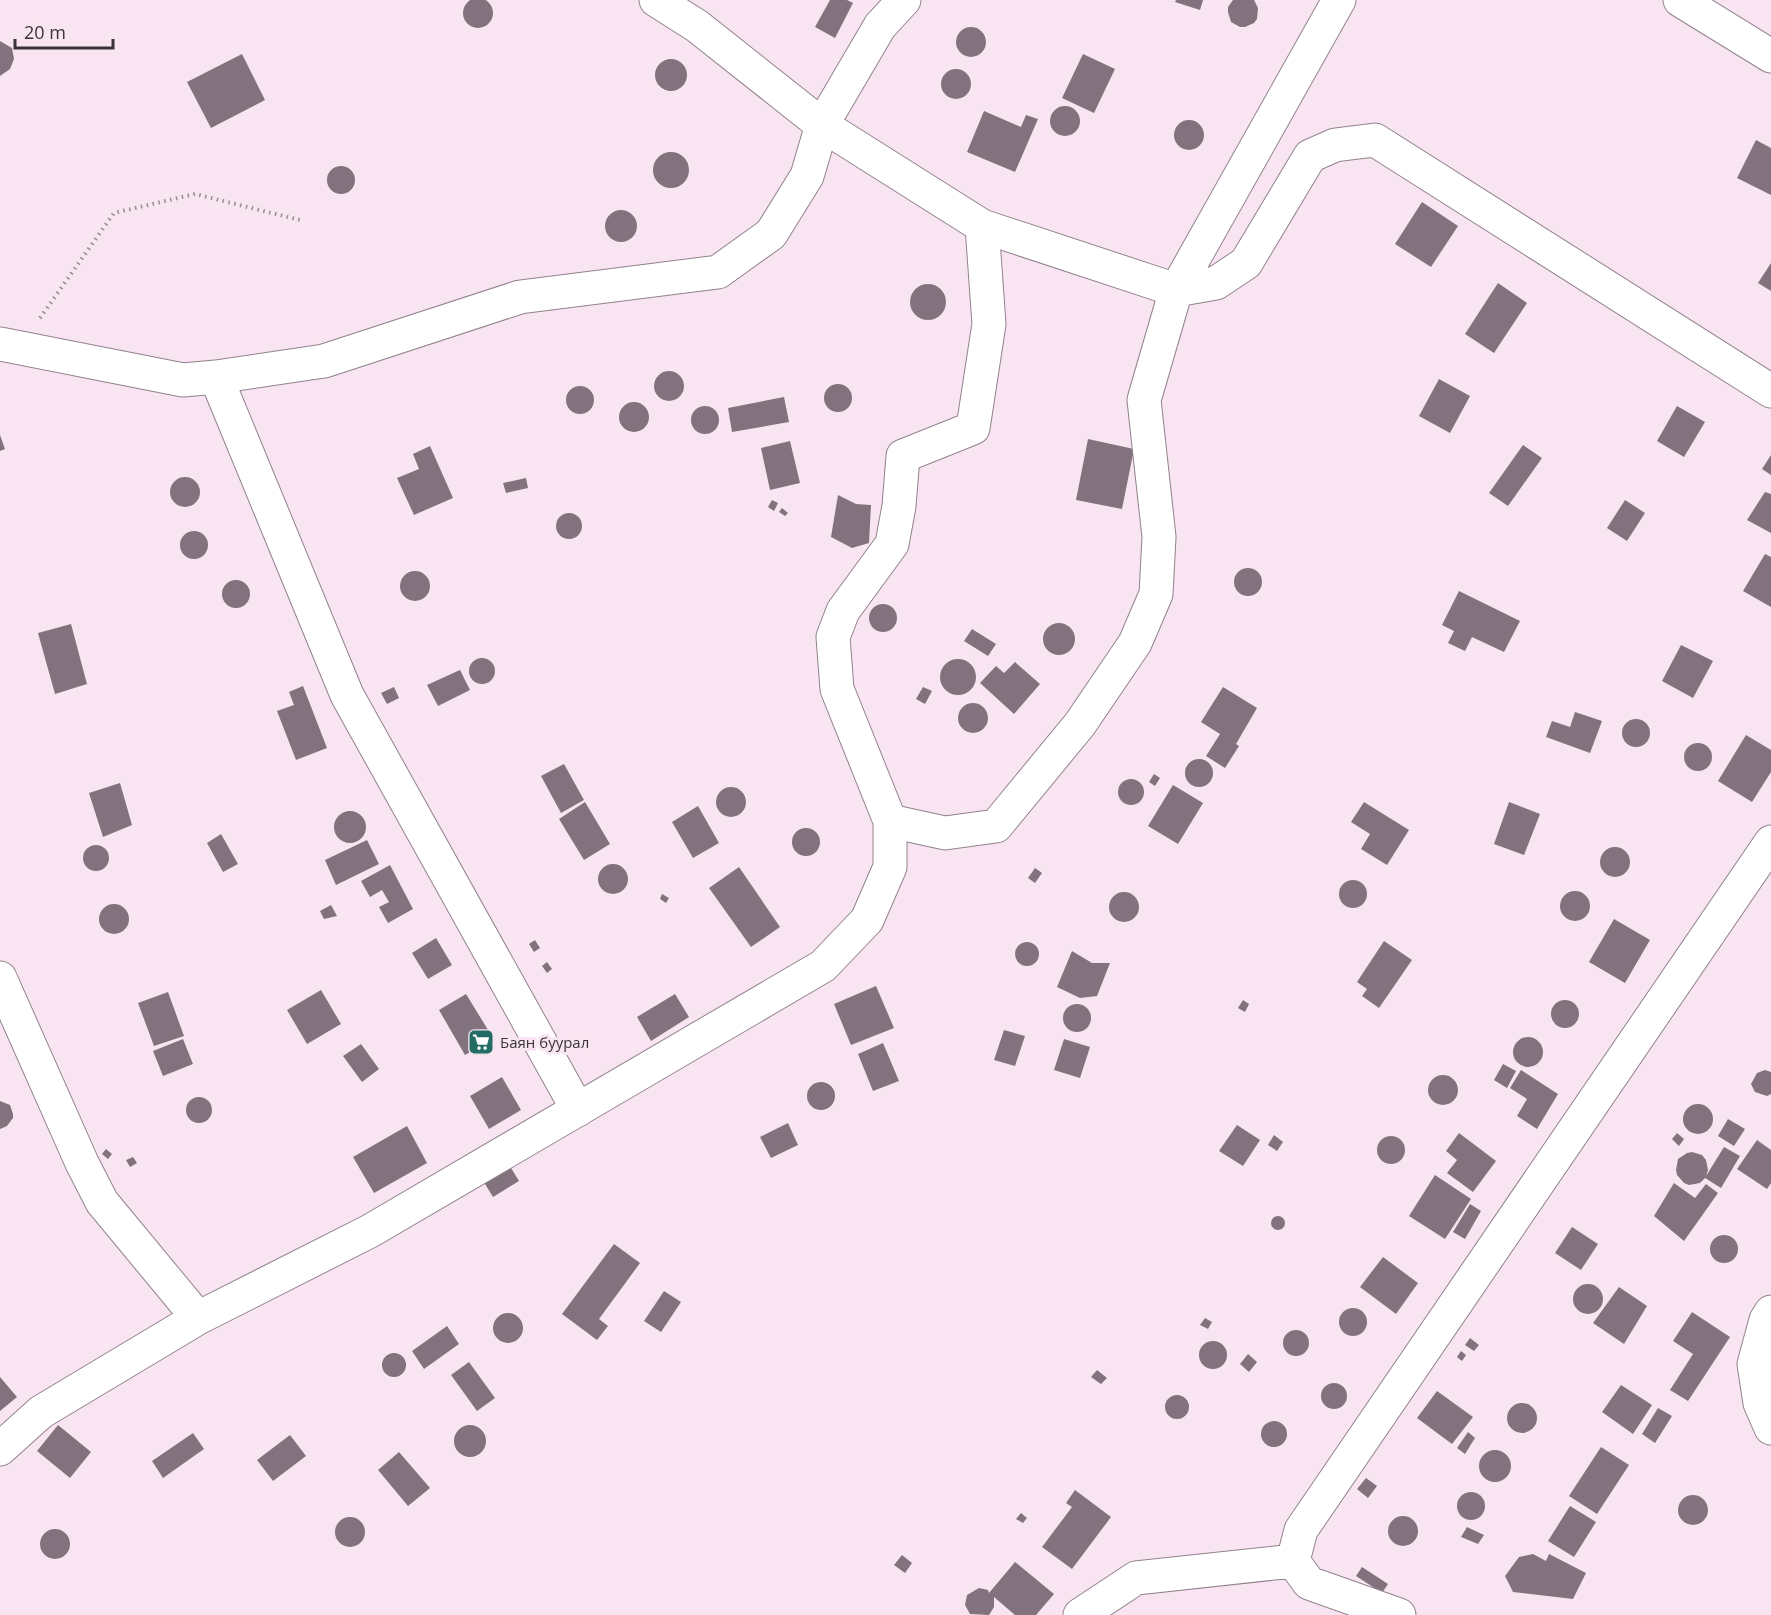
<svg xmlns="http://www.w3.org/2000/svg" width="1771" height="1615" font-family="'Open Sans',sans-serif">
<rect width="100%" height="100%" fill="#f8e5f1"/>
<path fill="#82727d" d="M463 13a15 15 0 1 1 30 0a15 15 0 1 1-30 0Z
M830,0h17l6,3 -18,35 -20,-11z
M1176,0h27l-3,10 -25,-8z
M1233,0h21l4,8 -1,11 -3,4 -9,4h-5l-9,-5 -3,-10v-5z
M956 42a15 15 0 1 1 30 0a15 15 0 1 1-30 0Z
M0,41l12,7 2,11 -4,10 -10,7z
M242,54l23,46 -54,28 -24,-46z
M1083,54l32,15 -21,44 -32,-15z
M655 75a16 16 0 1 1 32 0a16 16 0 1 1-32 0Z
M941 84a15 15 0 1 1 30 0a15 15 0 1 1-30 0Z
M1050 121a15 15 0 1 1 30 0a15 15 0 1 1-30 0Z
M984,111l37,16 5,-12 12,4 -23,53 -48,-20z
M1174 135a15 15 0 1 1 30 0a15 15 0 1 1-30 0Z
M1756,140l15,8v47l-34,-17z
M653 170a18 18 0 1 1 36 0a18 18 0 1 1-36 0Z
M327 180a14 14 0 1 1 28 0a14 14 0 1 1-28 0Z
M1422,202l36,24 -27,41 -36,-23z
M605 226a16 16 0 1 1 32 0a16 16 0 1 1-32 0Z
M1771,263v28l-13,-8z
M1498,283l29,20 -33,50 -29,-19z
M910 302a18 18 0 1 1 36 0a18 18 0 1 1-36 0Z
M654 386a15 15 0 1 1 30 0a15 15 0 1 1-30 0Z
M1439,379l31,17 -20,37 -31,-17z
M824 398a14 14 0 1 1 28 0a14 14 0 1 1-28 0Z
M566 400a14 14 0 1 1 28 0a14 14 0 1 1-28 0Z
M784,397l5,25 -57,10 -4,-24z
M619 417a15 15 0 1 1 30 0a15 15 0 1 1-30 0Z
M1677,406l28,16 -21,35 -27,-16z
M691 420a14 14 0 1 1 28 0a14 14 0 1 1-28 0Z
M0,435l5,14 -5,2z
M1088,439l46,10 -12,60 -46,-9z
M790,441l10,42 -30,7 -9,-42z
M1523,445l19,13 -34,48 -19,-13z
M430,446l23,52 -39,17 -17,-37 22,-9 -6,-15z
M1771,455v20l-9,-6z
M170 492a15 15 0 1 1 30 0a15 15 0 1 1-30 0Z
M526,478l2,10 -22,5 -3,-10z
M1765,492l6,2v39l-24,-13z
M838,495l18,9 15,1 -2,38 -17,5 -21,-11z
M772,500l6,3 -4,8 -6,-4z
M1625,500l20,13 -18,28 -20,-13z
M782,508l6,5 -3,3 -6,-4z
M556 526a13 13 0 1 1 26 0a13 13 0 1 1-26 0Z
M180 545a14 14 0 1 1 28 0a14 14 0 1 1-28 0Z
M1765,554l6,3v50l-28,-16z
M1234 582a14 14 0 1 1 28 0a14 14 0 1 1-28 0Z
M400 586a15 15 0 1 1 30 0a15 15 0 1 1-30 0Z
M222 594a14 14 0 1 1 28 0a14 14 0 1 1-28 0Z
M1459,591l61,30 -16,31 -32,-15 -7,14 -17,-8 6,-12 -12,-6z
M869 618a14 14 0 1 1 28 0a14 14 0 1 1-28 0Z
M1043 639a16 16 0 1 1 32 0a16 16 0 1 1-32 0Z
M71,624l16,60 -32,10 -17,-61z
M972,629l24,15 -8,12 -24,-15z
M1681,645l32,16 -20,37 -31,-17z
M469 671a13 13 0 1 1 26 0a13 13 0 1 1-26 0Z
M940 677a18 18 0 1 1 36 0a18 18 0 1 1-36 0Z
M1015,662l25,22 -26,30 -34,-31 16,-17 8,7z
M460,670l10,20 -32,16 -11,-21z
M303,686l24,62 -31,12 -19,-49 17,-6 -5,-13z
M394,687l5,11 -12,6 -6,-11z
M923,687l9,4 -7,13 -9,-5z
M1223,687l34,21 -21,36 3,2 -14,22 -19,-12 14,-22 -19,-12z
M958 718a15 15 0 1 1 30 0a15 15 0 1 1-30 0Z
M1575,712l27,9 -12,32 -44,-16 6,-16 18,6z
M1622 733a14 14 0 1 1 28 0a14 14 0 1 1-28 0Z
M1746,735l25,15v22l-19,30 -34,-21z
M1684 757a14 14 0 1 1 28 0a14 14 0 1 1-28 0Z
M1185 773a14 14 0 1 1 28 0a14 14 0 1 1-28 0Z
M564,764l20,36 -23,13 -20,-37z
M1154,774l6,4 -5,8 -6,-4z
M1118 792a13 13 0 1 1 26 0a13 13 0 1 1-26 0Z
M120,783l12,42 -29,12 -14,-44z
M1173,785l30,18 -25,41 -30,-18z
M716 802a15 15 0 1 1 30 0a15 15 0 1 1-30 0Z
M585,802l25,42 -26,16 -25,-41z
M1364,802l45,28 -22,35 -26,-16 9,-15 -19,-12z
M1509,802l31,12 -16,41 -30,-11z
M698,806l21,37 -26,15 -21,-36z
M334 827a16 16 0 1 1 32 0a16 16 0 1 1-32 0Z
M792 842a14 14 0 1 1 28 0a14 14 0 1 1-28 0Z
M221,834l17,30 -15,8 -16,-29z
M367,840l12,24 -43,21 -11,-25z
M83 858a13 13 0 1 1 26 0a13 13 0 1 1-26 0Z
M1600 862a15 15 0 1 1 30 0a15 15 0 1 1-30 0Z
M598 879a15 15 0 1 1 30 0a15 15 0 1 1-30 0Z
M390,865l23,44 -25,14 -9,-16 10,-5 -7,-12 -12,7 -9,-16z
M739,867l41,60 -29,20 -42,-59z
M1035,868l7,5 -7,10 -7,-5z
M1339 894a14 14 0 1 1 28 0a14 14 0 1 1-28 0Z
M1560 906a15 15 0 1 1 30 0a15 15 0 1 1-30 0Z
M1109 907a15 15 0 1 1 30 0a15 15 0 1 1-30 0Z
M662,894l7,4 -3,5 -6,-4z
M99 919a15 15 0 1 1 30 0a15 15 0 1 1-30 0Z
M331,905l6,11 -13,3 -4,-8z
M1614,919l36,21 -25,43 -36,-21z
M436,938l16,27 -24,14 -16,-26z
M535,940l5,8 -6,4 -5,-8z
M1384,941l28,19 -33,48 -17,-12 5,-7 -10,-7z
M1015 954a12 12 0 1 1 24 0a12 12 0 1 1-24 0Z
M1072,951l20,12h18l-13,33 -17,2 -23,-11z
M547,962l5,7 -5,4 -5,-7z
M876,986l18,42 -43,17 -17,-41z
M321,990l20,34 -34,20 -20,-34z
M168,992l16,44 -30,10 -16,-43z
M466,994l27,44 -28,17 -26,-45z
M675,994l14,23 -38,24 -14,-24z
M1243,1000l6,4 -4,8 -7,-4z
M1551 1014a14 14 0 1 1 28 0a14 14 0 1 1-28 0Z
M1063 1018a14 14 0 1 1 28 0a14 14 0 1 1-28 0Z
M1004,1030l21,6 -10,30 -21,-6z
M1513 1052a15 15 0 1 1 30 0a15 15 0 1 1-30 0Z
M183,1039l10,25 -30,12 -10,-25z
M1064,1039l26,8 -10,31 -26,-8z
M883,1043l16,38 -26,10 -15,-37z
M361,1044l18,25 -17,13 -19,-26z
M1503,1064l13,7 -9,17 -13,-8z
M1521,1070l37,24 -21,35 -20,-13 10,-17 -17,-11z
M1765,1070l6,2v22l-4,2 -12,-4 -4,-8 6,-11z
M1428 1090a15 15 0 1 1 30 0a15 15 0 1 1-30 0Z
M502,1077l19,33 -32,19 -19,-33z
M807 1096a14 14 0 1 1 28 0a14 14 0 1 1-28 0Z
M186 1110a13 13 0 1 1 26 0a13 13 0 1 1-26 0Z
M0,1101l10,4 3,9v4l-6,8 -7,3z
M1683 1119a15 15 0 1 1 30 0a15 15 0 1 1-30 0Z
M1728,1119l17,10 -11,17 -16,-10z
M788,1123l10,22 -27,13 -11,-21z
M1237,1125l23,15 -17,26 -24,-15z
M407,1126l20,37 -53,30 -21,-36z
M1459,1133l37,28 -23,31 -26,-19 10,-13 -11,-9z
M1677,1133l7,6 -5,7 -7,-7z
M1274,1135l9,7 -6,9 -9,-6z
M1377 1150a14 14 0 1 1 28 0a14 14 0 1 1-28 0Z
M1757,1140l14,10v33l-4,6 -30,-20z
M1724,1147l16,9 -19,32 -16,-10 -5,5 -11,2 -5,-2 -7,-8 -1,-5 2,-11 9,-6 5,-1 10,3 4,5 2,10 -2,6z
M106,1149l6,5 -4,5 -6,-5z
M133,1157l4,6 -7,4 -4,-7z
M508,1163l11,18 -26,16 -11,-18z
M1435,1175l36,24 -26,40 -36,-23z
M1674,1183l21,15 11,-14 12,9 -34,48 -30,-25z
M1470,1204l11,7 -16,28 -12,-7z
M1271 1223a7 7 0 1 1 14 0a7 7 0 1 1-14 0Z
M1572,1227l26,17 -17,26 -26,-17z
M1710 1249a14 14 0 1 1 28 0a14 14 0 1 1-28 0Z
M614,1244l26,19 -41,56 9,7 -11,14 -35,-26z
M1383,1257l35,26 -22,31 -36,-27z
M1573 1299a15 15 0 1 1 30 0a15 15 0 1 1-30 0Z
M1619,1287l28,19 -23,38 -31,-21z
M664,1291l17,11 -20,30 -17,-11z
M1339 1322a14 14 0 1 1 28 0a14 14 0 1 1-28 0Z
M1692,1312l38,25 -42,64 -18,-11 23,-36 -20,-13z
M493 1328a15 15 0 1 1 30 0a15 15 0 1 1-30 0Z
M1205,1318l7,4 -4,7 -8,-4z
M447,1326l12,18 -35,25 -12,-18z
M1283 1343a13 13 0 1 1 26 0a13 13 0 1 1-26 0Z
M1470,1338l9,7 -5,6 -9,-6z
M1199 1355a14 14 0 1 1 28 0a14 14 0 1 1-28 0Z
M1461,1351l5,4 -4,6 -5,-4z
M382 1365a12 12 0 1 1 24 0a12 12 0 1 1-24 0Z
M1248,1354l9,8 -8,10 -9,-8z
M469,1362l26,36 -18,13 -26,-36z
M1097,1370l10,8 -6,6 -10,-7z
M0,1377l17,20 -17,14z
M1321 1396a13 13 0 1 1 26 0a13 13 0 1 1-26 0Z
M1621,1385l31,20 -19,29 -31,-22z
M1437,1391l36,26 -21,27 -35,-26z
M1165 1407a12 12 0 1 1 24 0a12 12 0 1 1-24 0Z
M1507 1418a15 15 0 1 1 30 0a15 15 0 1 1-30 0Z
M1658,1408l14,8 -17,27 -13,-9z
M1261 1434a13 13 0 1 1 26 0a13 13 0 1 1-26 0Z
M58,1425l33,27 -21,26 -33,-27z
M454 1441a16 16 0 1 1 32 0a16 16 0 1 1-32 0Z
M1468,1432l7,6 -10,16 -8,-6z
M193,1433l11,16 -41,29 -11,-17z
M290,1435l16,21 -33,25 -16,-21z
M1601,1447l28,18 -32,49 -28,-18z
M1479 1466a16 16 0 1 1 32 0a16 16 0 1 1-32 0Z
M399,1452l31,36 -22,18 -30,-36z
M1366,1478l11,8 -9,12 -11,-9z
M1075,1490l36,27 -39,52 -30,-22 30,-40 -6,-4z
M1457 1506a14 14 0 1 1 28 0a14 14 0 1 1-28 0Z
M1678 1510a15 15 0 1 1 30 0a15 15 0 1 1-30 0Z
M1570,1506l26,16 -22,35 -26,-16z
M1021,1513l6,5 -4,5 -7,-4z
M1388 1531a15 15 0 1 1 30 0a15 15 0 1 1-30 0Z
M335 1532a15 15 0 1 1 30 0a15 15 0 1 1-30 0Z
M1467,1527l17,8 -6,9 -17,-7z
M40 1544a15 15 0 1 1 30 0a15 15 0 1 1-30 0Z
M1533,1554l13,7 3,-7 37,19 -13,26 -60,-7 -8,-16 14,-19z
M902,1555l10,8 -7,10 -11,-8z
M1015,1562l39,32 -18,21h-21l-21,-18v10l-5,8 -19,-1 -5,-9 2,-10 12,-7 9,2 1,3z
M1362,1567l26,17 -6,9 -26,-17z"/>
<g fill="none" stroke-linecap="round" stroke-linejoin="round">
<g stroke="#92828d" stroke-width="35">
<path id="minor" d="M656,0l41,26 125,99 160,101 194,64 40,-7 30,-20 64,-107 25,-11 40,-5 396,251
M1680,0l91,56
M0,344l183,36 33,-3 108,-16 196,-64 198,-25 53,-38 36,-58 15,-51 58,-99 24,-26
M216,377l131,318 231,415
M890,821l55,12 51,-7 84,-102 55,-81 21,-49 3,-57 -15,-137 32,-110 163,-290
M0,978l82,185 20,39 96,116
M1771,1312l-5,8 -12,44 6,39 11,25
M0,1449l41,-37 157,-94 172,-87 453,-265 44,-46 23,-53v-46l-53,-132 -4,-52 10,-26 49,-67 7,-38 4,-50 70,-28 16,-104 -7,-98
M1080,1615l56,-37 157,-17
M1399,1615l-90,-32 -16,-22 8,-31 470,-688"/>
</g>
<path stroke="#988b93" stroke-width="4" stroke-dasharray="1.5 4.5" stroke-linecap="butt" d="M40,318l74,-105 81,-19 105,26"/>
<use href="#minor" stroke="#fff" stroke-width="33"/>
</g>
<defs>
<g id="supermarket-square" transform="scale(1.35)"><rect x="-9" y="-9" width="18" height="18" rx="4" fill="#236c65" stroke="#f8e5f1"/><path d="M-6-5.5h2.5l.6 2H6L4.5 2H-2.5L-4.4-4H-6ZM-1.5 3.2a1.3 1.3 0 1 0 .1 0ZM3 3.2a1.3 1.3 0 1 0 .1 0Z" fill="#fff"/></g>
</defs>
<g fill-rule="evenodd">
<use href="#supermarket-square" x="481" y="1042"/>
</g>
<g text-anchor="middle" dominant-baseline="central" stroke-width="6" stroke-linejoin="round" paint-order="stroke">
<g font-size="15" fill="#3a3337" stroke="#f8e5f1" text-anchor="start">
<text x="500" y="1042">Баян буурал</text>
</g>
</g>
<path d="M15 39v9h98v-9" fill="none" stroke="#3a3337" stroke-width="3"/>
<text x="24" y="39" font-size="18" fill="#3a3337" stroke="#f8e5f1" stroke-width="4.5" paint-order="stroke">20 m</text>
</svg>
